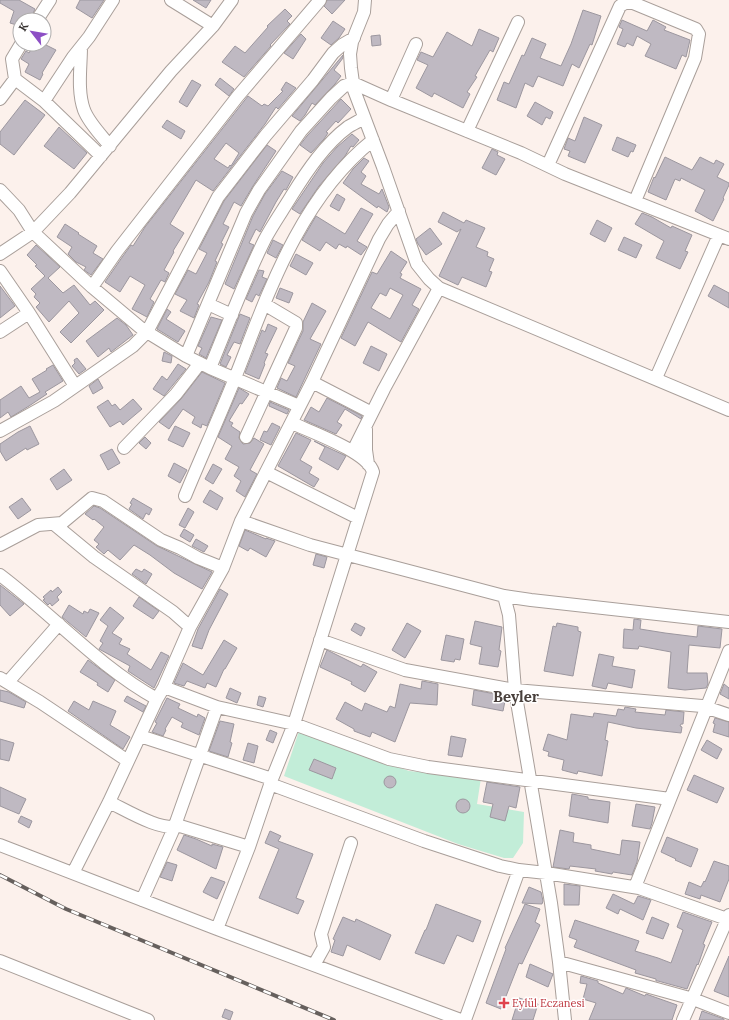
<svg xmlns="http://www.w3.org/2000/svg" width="729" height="1020" font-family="Lora,serif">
<rect width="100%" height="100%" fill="#fcf1ec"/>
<path fill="#c2edd8" d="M299,731l110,40 72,7 -4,26 47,8 -1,31 -10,15h-9l-46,-14 -174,-68z"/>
<path fill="#bfb9c2" stroke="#9c979f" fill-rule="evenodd" d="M0,0h19l16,9 -5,11h-10v6l-10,-3 4,-12 -14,-8z
M80,0h24l-12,18 -16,-10z
M193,0h18l-5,8z
M327,0h18l-13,14 -8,-8z
M285,9l7,7 -5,5 3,3 -20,21 1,1 -27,31 -22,-15 13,-16 10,7 23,-26 -1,-1z
M583,10l18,6 -9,29 -2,-1 -11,24 -7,-4 -9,22 -25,-10 -5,11 -8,-4 -9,25 -19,-8 7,-18 5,2 13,-29 2,1 8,-18 14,6 -6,14 21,8 10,-22z
M622,20l25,11 6,-11 13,7 -2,3 26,10 -4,17 -4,-2 -6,14 -31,-13 6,-12 -14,-8 -4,10 -6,-3 -2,4 -8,-3 6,-15 -4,-2z
M333,21l12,8 -6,9 -8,7 -10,-7z
M479,29l20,9 -6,14 -3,-2 -15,26 2,1 -10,15 3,2 -7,14 -29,-15 -2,4 -16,-9 12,-23 -11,-5 4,-8 12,5 14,-25 25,14z
M301,34l5,5 -13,20 -9,-6z
M380,35l1,10 -9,1 -1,-10z
M34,44h10l12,6 -14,23 1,1 -3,6 -15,-8 4,-8 -8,-5 5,-8 3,2z
M343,55v3l-9,12 7,6 -6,8 -20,21 -3,-2 -7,12 -5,6 -8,-5z
M220,78l14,11 -5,7 -14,-11z
M192,80l9,5 -14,22 -8,-5z
M286,82l10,6 -18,21 -2,-2 -11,17 -52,67 -17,-11 -26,44 14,9 -11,18 1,1 -10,18 5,3 -4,9 -4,-2 -11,19 4,3 -7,15 -15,-8 13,-24 -15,-9 -10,16 -15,-10 18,-26 8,-11 2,1 12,-19 103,-131 14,10 2,-2 4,2 15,-15 -2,-1zM226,143l13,10 -8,13 -1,-1 -2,3 -14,-9z
M341,99l10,10 -13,14 -2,-2 -10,11 2,1 -4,6 -13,14 -11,-8 7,-9z
M25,100l20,15 -31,40 -14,-11v-12z
M535,102l18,10 -3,7 -4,-2 -4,8 -15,-9z
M584,117l18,8 -17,38 -17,-7 2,-5 -6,-2 4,-11 7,3z
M167,120l18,11 -4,8 -19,-12z
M59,127l28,26 -13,16 -30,-23z
M352,134l7,6 -6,7 -2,-1 -6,10 -26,30 -19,28 -8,-5 31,-46 14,-16z
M617,137l19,8 -3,7 -2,-1 -3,6 -16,-7z
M267,145l9,6 -23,35 -12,20 -7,-4 -11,22 6,3 -8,16 2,1 -8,17 2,1 -8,20 -12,22 2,1 -5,13 -14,-7 7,-11 -12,-6 13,-24 8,4 11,-21 -8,-4 25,-48z
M492,149l6,3 -1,3 8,4 -9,16 -14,-7z
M665,157l27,13 8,-13 14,7 2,-4 8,4 -7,13 12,6v2l-6,13 1,1 -11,22 -18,-10 10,-21 -24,-12 -1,3 -5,-2 -9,21 -18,-8 6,-15 1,1z
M364,158l5,3 -8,11 5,4 -5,8 18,10 3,-5 7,18 -2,5 -9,-6 -1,2 -34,-25 10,-14z
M282,171l11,6 -7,13 -2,-1 -8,13 -16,30 -4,-3 -7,14 5,2 -20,44 -9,-5 28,-68 12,-22z
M337,194l8,5 -6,12 -9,-5z
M361,208l12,6 -16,27 10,6 -6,8 -14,-9 -1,2 -7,-4 -3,5 -10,-7 -6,9 -18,-11 14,-24 29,18z
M443,212l21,11 2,-3 19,8 -9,19 12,5 -1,4 7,3 -5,12 3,1 -6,15 -24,-10 -4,8 -19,-9 22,-47 -4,3 -19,-10z
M642,213l10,4 19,11 1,-2 20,9 -7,16 3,1 -8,17 -24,-11 8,-17 -29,-17z
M597,220l15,8 -7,14 -15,-8z
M65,224l14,9 -1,1 19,12 -4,7 10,6 -12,16 -7,-5 2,-3 -10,-5 -8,-8 4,-7 -15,-10z
M430,228l12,16 -16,11 -8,-11 -2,-5z
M624,237l18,8 -6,13 -18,-8z
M273,240l10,5 -7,13 -9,-5z
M36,245l24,22 -12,11 15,15 11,-8 16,20 5,-4 9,9 -33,33 -11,-11 19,-19 -10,-12 -20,21 -13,-15 4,-4 -6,-6 2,-3 -5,-5 14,-13 -10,-10 2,-1 -10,-10z
M391,251l16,11 -7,11 2,1 -2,4 21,11 -9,16 7,4 -18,33 -33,-20 -13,24 -14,-8 31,-66 5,2zM390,288l13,7 -13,24 -19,-11 9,-15 6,3z
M296,254l17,9 -7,12 -16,-9z
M259,270l5,1 -2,6 5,2 -8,17 -3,-2 -4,8 -6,-3z
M714,285l15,8v15l-21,-12z
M0,286l15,20 -15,12z
M280,288l13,5 -4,10 -13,-5z
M312,303l14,8 -16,28 11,5 -25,53 -19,-9 4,-10 6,3 8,-15 -7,-3 15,-32v-9z
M167,309l4,3 -5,7 19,12 -7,11 -21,-13z
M240,314l10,4 -10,26 -6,-2 -7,13 4,2 -5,10 -6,-3z
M211,317l11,3 -16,38 -7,-4 3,-6 -4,-2z
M117,318l9,7 7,10 -22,17 -2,-4 -11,9 -12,-16z
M268,324l9,4 -12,25 3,1 -4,9 1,1 -6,15 -14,-6 17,-43 3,2z
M371,346l16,8 -8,17 -16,-8z
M164,352l8,4 -1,7 -9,-2z
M77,358l9,11 -7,5 -7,-8 3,-3 -1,-3z
M178,364l8,5 -22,27 -11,-7 9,-13 5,4z
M53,365l10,16 -18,11 2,2 -18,12 -18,11 -3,-5 -8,6v-18l21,-14 8,12 11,-6 -8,-13 15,-9 -1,-1z
M202,372l23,11 -18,43 -5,-2 -1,4 -9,-5 3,-6 -12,-8 -14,20 -10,-7 22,-23z
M98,379l5,9 -10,6 -4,-8z
M239,388l10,6 -7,10 -2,-1 -11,18 4,2 -2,3 9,6 -1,6 4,6 7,-1 4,-5 10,6 -14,26 7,4 -12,23 -9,-6 5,-10 -7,-5 5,-9 -14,-8 7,-13 -14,-9z
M327,398l35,18 -1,3 -16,-10 -8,13 5,3 -6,9 -32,-14 7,-13 8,5z
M133,399l9,10 -19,16 -3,-4 -10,6 -13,-20 11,-7 4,6 3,-2 5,6z
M270,402l19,8 -2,4 -18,-8z
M272,423l8,4 -9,18 -11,-5 4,-9 3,1z
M30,426l9,18 -12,6 -1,-2 -20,13 -6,-10v-7l18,-12z
M175,426l15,7 -7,14 -15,-7z
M296,433l15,7 -11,20 12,7 -3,6 10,6 -5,8 -36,-21z
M145,437l6,6 -5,6 -7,-6z
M314,441l32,15 -8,14 -19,-11 6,-12z
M112,449l8,14 -12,7 -8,-15z
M174,463l13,7 -7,13 -12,-7z
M213,464l9,5 -9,15 -8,-5z
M64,469l8,11 -15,10 -7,-11z
M210,490l13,8 -6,12 -14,-8z
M22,498l9,12 -13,9 -9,-12z
M133,498l19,11 -3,6 -3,-2 -3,6 -14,-10 3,-5 -2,-1z
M94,506l6,2 57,38 55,26 -10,17 -28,-16 -24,-18 -16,-10 -14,15 -12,-10 -4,4 -8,-7 3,-3 -5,-4 10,-13 -10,-8 -1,1 -8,-6z
M188,508l6,4 -9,16 -6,-3z
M184,529l10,6 -4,7 -10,-6z
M245,530l21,9v-1l9,3 -9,16 -16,-9 -2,3 -9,-5z
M196,539l12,7 -4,6 -12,-6z
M316,554l11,3 -3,11 -11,-3z
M136,569l6,3 2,-3 8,5 -6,10 -14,-10z
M0,585l24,19 -14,12 -10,-11z
M58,587l4,5 -5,5 2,3 -7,6 -2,-3 -2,2 -5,-5 2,-1 -2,-2 8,-7 1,2z
M220,589l8,5 -19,36 -7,19 -10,-3 6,-17z
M139,597l20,14 -6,8 -20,-13z
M69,605l14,9 1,-3 4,2 2,-4 9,4 -13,24 -24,-20z
M110,607l14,11 -12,15 10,6 -3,5 11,5 -3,5 24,16 10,-18 8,4 -15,32 -26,-17 2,-5 -31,-17 4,-6 -3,-2 8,-15 -8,-6z
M634,619l7,1 -1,9 25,4 32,4 1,-11 24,3 -2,19 -31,-3 -2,28h20l1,11 -2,4 -21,2 -17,-2 3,-36 -32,-6 -1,3 -15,-1 1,-19 9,1z
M475,621l27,6 -3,23 2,1 -3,16 -19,-3 3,-17 -12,-3z
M355,623l10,5 -4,8 -10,-6z
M407,623l14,8 -16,27 -13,-8z
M557,623l21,4v4l3,1 -8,44 -29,-5 9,-45 3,1z
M446,635l18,4 -4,21 -5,-1 -1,3 -13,-2z
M224,640l13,8 -12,21h-1l-8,18 -9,-4 -2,5 -18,-7 -3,5 -10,-3 9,-20 20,12z
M327,650l34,17 2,-3 14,8 -12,20 -14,-8 1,-2 -32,-15z
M599,654l15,3 -2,9 23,4 -3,18 -24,-5 -2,6 -14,-3z
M88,660l27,20 -7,12 -11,-7 1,-2 -18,-11z
M422,681l16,3 -1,21 -27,-2 -15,39 -23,-10 -2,5 -16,-6v-2l-18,-10 9,-17 17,9 3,-8 22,9 3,-6 5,2 5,-24 21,5z
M724,684l5,4v11l-9,-5z
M230,688l11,5 -4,10 -11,-5z
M0,690l9,2 17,10 -2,6 -24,-7z
M474,690l32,6 -3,15 -31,-6z
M127,696l19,10 -3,6 -19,-11z
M259,696l7,2 -3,9 -6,-2z
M167,698l13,6 -2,4 19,9 1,-3 7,4 -6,17 -18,-8 2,-4 -11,-6 -7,12 1,1 -3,6 -11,-4 5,-9 -2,-1z
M74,701l15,9 4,-9 23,10 -6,14 20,12 -7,12 -55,-38z
M625,707l11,2 -1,3 30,3 1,-5 18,2 -1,12h-2l-1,2 2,1 -1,6 -45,-5 -28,-6 -3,18 3,1 -6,35 -24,-5 -1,3 -15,-4 2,-10 -16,-4 1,-4 -6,-2 5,-16 19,6 4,-26 22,3 1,-4 22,3 2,-7 6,1z
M715,718l14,4v15l-16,-5 2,-8 -2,-1z
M220,721l14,3 -4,18 2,1 -4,14 -19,-6z
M270,730l7,3 -4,10 -7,-3z
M451,736l15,3 -4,18 -14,-2z
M0,739l14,4 -5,18 -9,-2z
M707,740l15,9 -5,10 -16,-9z
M248,743l10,3 -4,17 -11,-3z
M314,759l22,9 -4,11 -23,-9z
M694,775l30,13 -7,15 -30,-13z
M384 782a6 6 0 1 1 12 0a6 6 0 1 1-12 0Z
M487,782l33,5 -4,21 -7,-2 -4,15 -15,-4 3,-13 -10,-2z
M0,787l26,12 -7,15 -19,-8z
M572,794l16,3v2l22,3 -2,21 -39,-7z
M456 806a7 7 0 1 1 14 0a7 7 0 1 1-14 0Z
M636,804l19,3 -3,16 -2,6 -18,-3z
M21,816l11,5 -3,7 -11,-6z
M560,830l14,3 -1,9 18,3v4l29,6 2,-15 18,2 -3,20 -5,13 -19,-3 -1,2 -17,-3 1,-2 -26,-3 -1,3 -16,-2z
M270,831l11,5 -3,5 35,13 -17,44 8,3 -6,13 -39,-16 20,-49 -14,-6z
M184,835l12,4 16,7v-2l11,3 -7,22 -39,-19z
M667,837l31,12 -7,18 -16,-7 1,-1 -15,-7z
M714,861l15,5v13l-9,23 -19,-7 -1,4 -15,-5 4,-12 12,5 3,-6 1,1z
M167,862l10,3 -5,16 -12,-4z
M211,877l14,5 -8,17 -14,-7z
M564,884l16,2 -1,19h-15z
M529,887l12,5 2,9 -1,3 -20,-1z
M613,894l21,10 4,-8 13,4 -8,20 -23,-11 -2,5 -12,-6z
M436,904l45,17 -8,21 -16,-7 -13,29 -29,-11 10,-23h1z
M525,904l15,5 -5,13 5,3 -18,39 -3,-1 -18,46 -15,-6 20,-54 -1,-1z
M683,912l29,10 -9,22 2,1 -7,20 -1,-1 -10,25 -29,-8h-2v-2l-21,-6 1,-3 -62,-23 3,-7 -8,-3 6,-17 64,21 -4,10 23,7 13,5 12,-33 -6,-3z
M343,917l12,5 1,-3 35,16 -11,25 -33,-15 -4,11 -12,-4 4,-12 -2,-1z
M652,917l17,7 -6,15 -17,-6z
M729,956v41l-15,-6z
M530,964l23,10 -5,13 -22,-10z
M581,976l17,5v2l25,11 3,-6 19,8 1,-2 31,11 -5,15h-83l7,-17 -13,-4 4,-15 -7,-1z
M519,998l19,6 -5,16h-21z
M225,1009l8,3 -3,8 -8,-3z
M702,1011l22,8v1h-25z"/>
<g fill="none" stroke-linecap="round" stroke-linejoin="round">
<g stroke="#a99f9a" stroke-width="14">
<path id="minor" d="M171,0l42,26
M365,0l-1,12 -12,30 -2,12 1,14 3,22 29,77 34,97 12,15 10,9 290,122
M37,20l13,-20
M21,44l-9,15 3,20 29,22 57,55
M81,47c0,20 -4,43 3,63 5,13 17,25 26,36
M0,99l15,-20
M391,100l25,-56
M44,101l29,-44 16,-20 24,-37
M467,131l51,-109
M548,165l72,-159 5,-3h8l63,26 3,5 -4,24 -60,143
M0,190l19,20 14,22 59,55 50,42 44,27 24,12 89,38
M0,254l33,-22 37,-39 101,-122 42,-45 19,-26
M0,271l29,42 46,73
M92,287l25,-36 121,-155 82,-96
M208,304l24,11
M0,332l29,-19
M186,356l60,-143 13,-23 42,-59 30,-33 13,-12 9,-3 38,17 130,53 44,21 164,65
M210,368c18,-43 34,-87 55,-129 8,-15 18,-29 27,-44 15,-24 33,-51 56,-68 5,-3 11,-6 16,-9
M656,378l63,-143
M312,382l60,31
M366,429v21l2,14
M0,431l54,-30 79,-55 14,-14 71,-135 48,-62 47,-55 20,-27 9,-8 12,-7
M246,437l50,-109v-5l-32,-19
M124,448l52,-54 24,-31
M353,451l31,-62 55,-101
M266,472l92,46
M185,496c16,-39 34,-78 50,-118 33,-84 64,-179 138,-238
M241,521l69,24 194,51 27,4 198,22
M54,524l40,33 79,55 17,15
M0,545l38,-20 24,-2 30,-25 11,3 58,39 19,8 18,10 25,10
M0,575c53,40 99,92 157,124
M504,596l5,19 6,75 36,213 8,59 6,58
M320,640l85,30 110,20 187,16 27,9
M0,678l40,24 88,59
M8,682l51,-58
M164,687l53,20 77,17 95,35 39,8 242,32
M140,736l132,43
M270,784l154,57 76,25 19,4 27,3 93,15 88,31
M109,802c17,8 52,30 71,24l69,21
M0,845l217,84 244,91
M73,873l36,-71 48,-103 7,-12 26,-60 33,-59 18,-47 71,-139 67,-143 9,-15 11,-13
M635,887l94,-236
M142,900l32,-72 43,-121
M217,929l32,-82 23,-68 22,-55 79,-252c-5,-20 -62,-40 -81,-49
M0,961l148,59
M559,962l134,37 36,14
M314,965l10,-18 -3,-13 30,-91
M465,1020l54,-150
M683,1020l46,-105"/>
</g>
<use href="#minor" stroke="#fff" stroke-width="12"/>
<g stroke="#66605d" stroke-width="4">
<path id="rail" d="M0,875l66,34 268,111"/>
</g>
<use href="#rail" stroke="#fff" stroke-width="2.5" stroke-dasharray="8" stroke-linecap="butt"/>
</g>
<path fill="#e0444e" stroke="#fff" stroke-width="1.5" d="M502 997h4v4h4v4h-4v4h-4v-4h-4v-4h4z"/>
<g text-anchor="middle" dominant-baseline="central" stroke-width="3" stroke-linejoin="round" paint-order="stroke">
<g font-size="11" fill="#be3a42" stroke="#fff" text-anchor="start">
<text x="512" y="1003">Eylül Eczanesi</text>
</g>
<g font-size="15" font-weight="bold" fill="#483f3b" stroke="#fff">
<text x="516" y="696">Beyler</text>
</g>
</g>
<g transform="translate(32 32) rotate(301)"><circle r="19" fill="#ffffff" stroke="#afadad"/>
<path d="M0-3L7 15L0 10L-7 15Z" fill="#8d4fc5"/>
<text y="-6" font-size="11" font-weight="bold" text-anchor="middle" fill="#373331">K</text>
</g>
</svg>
